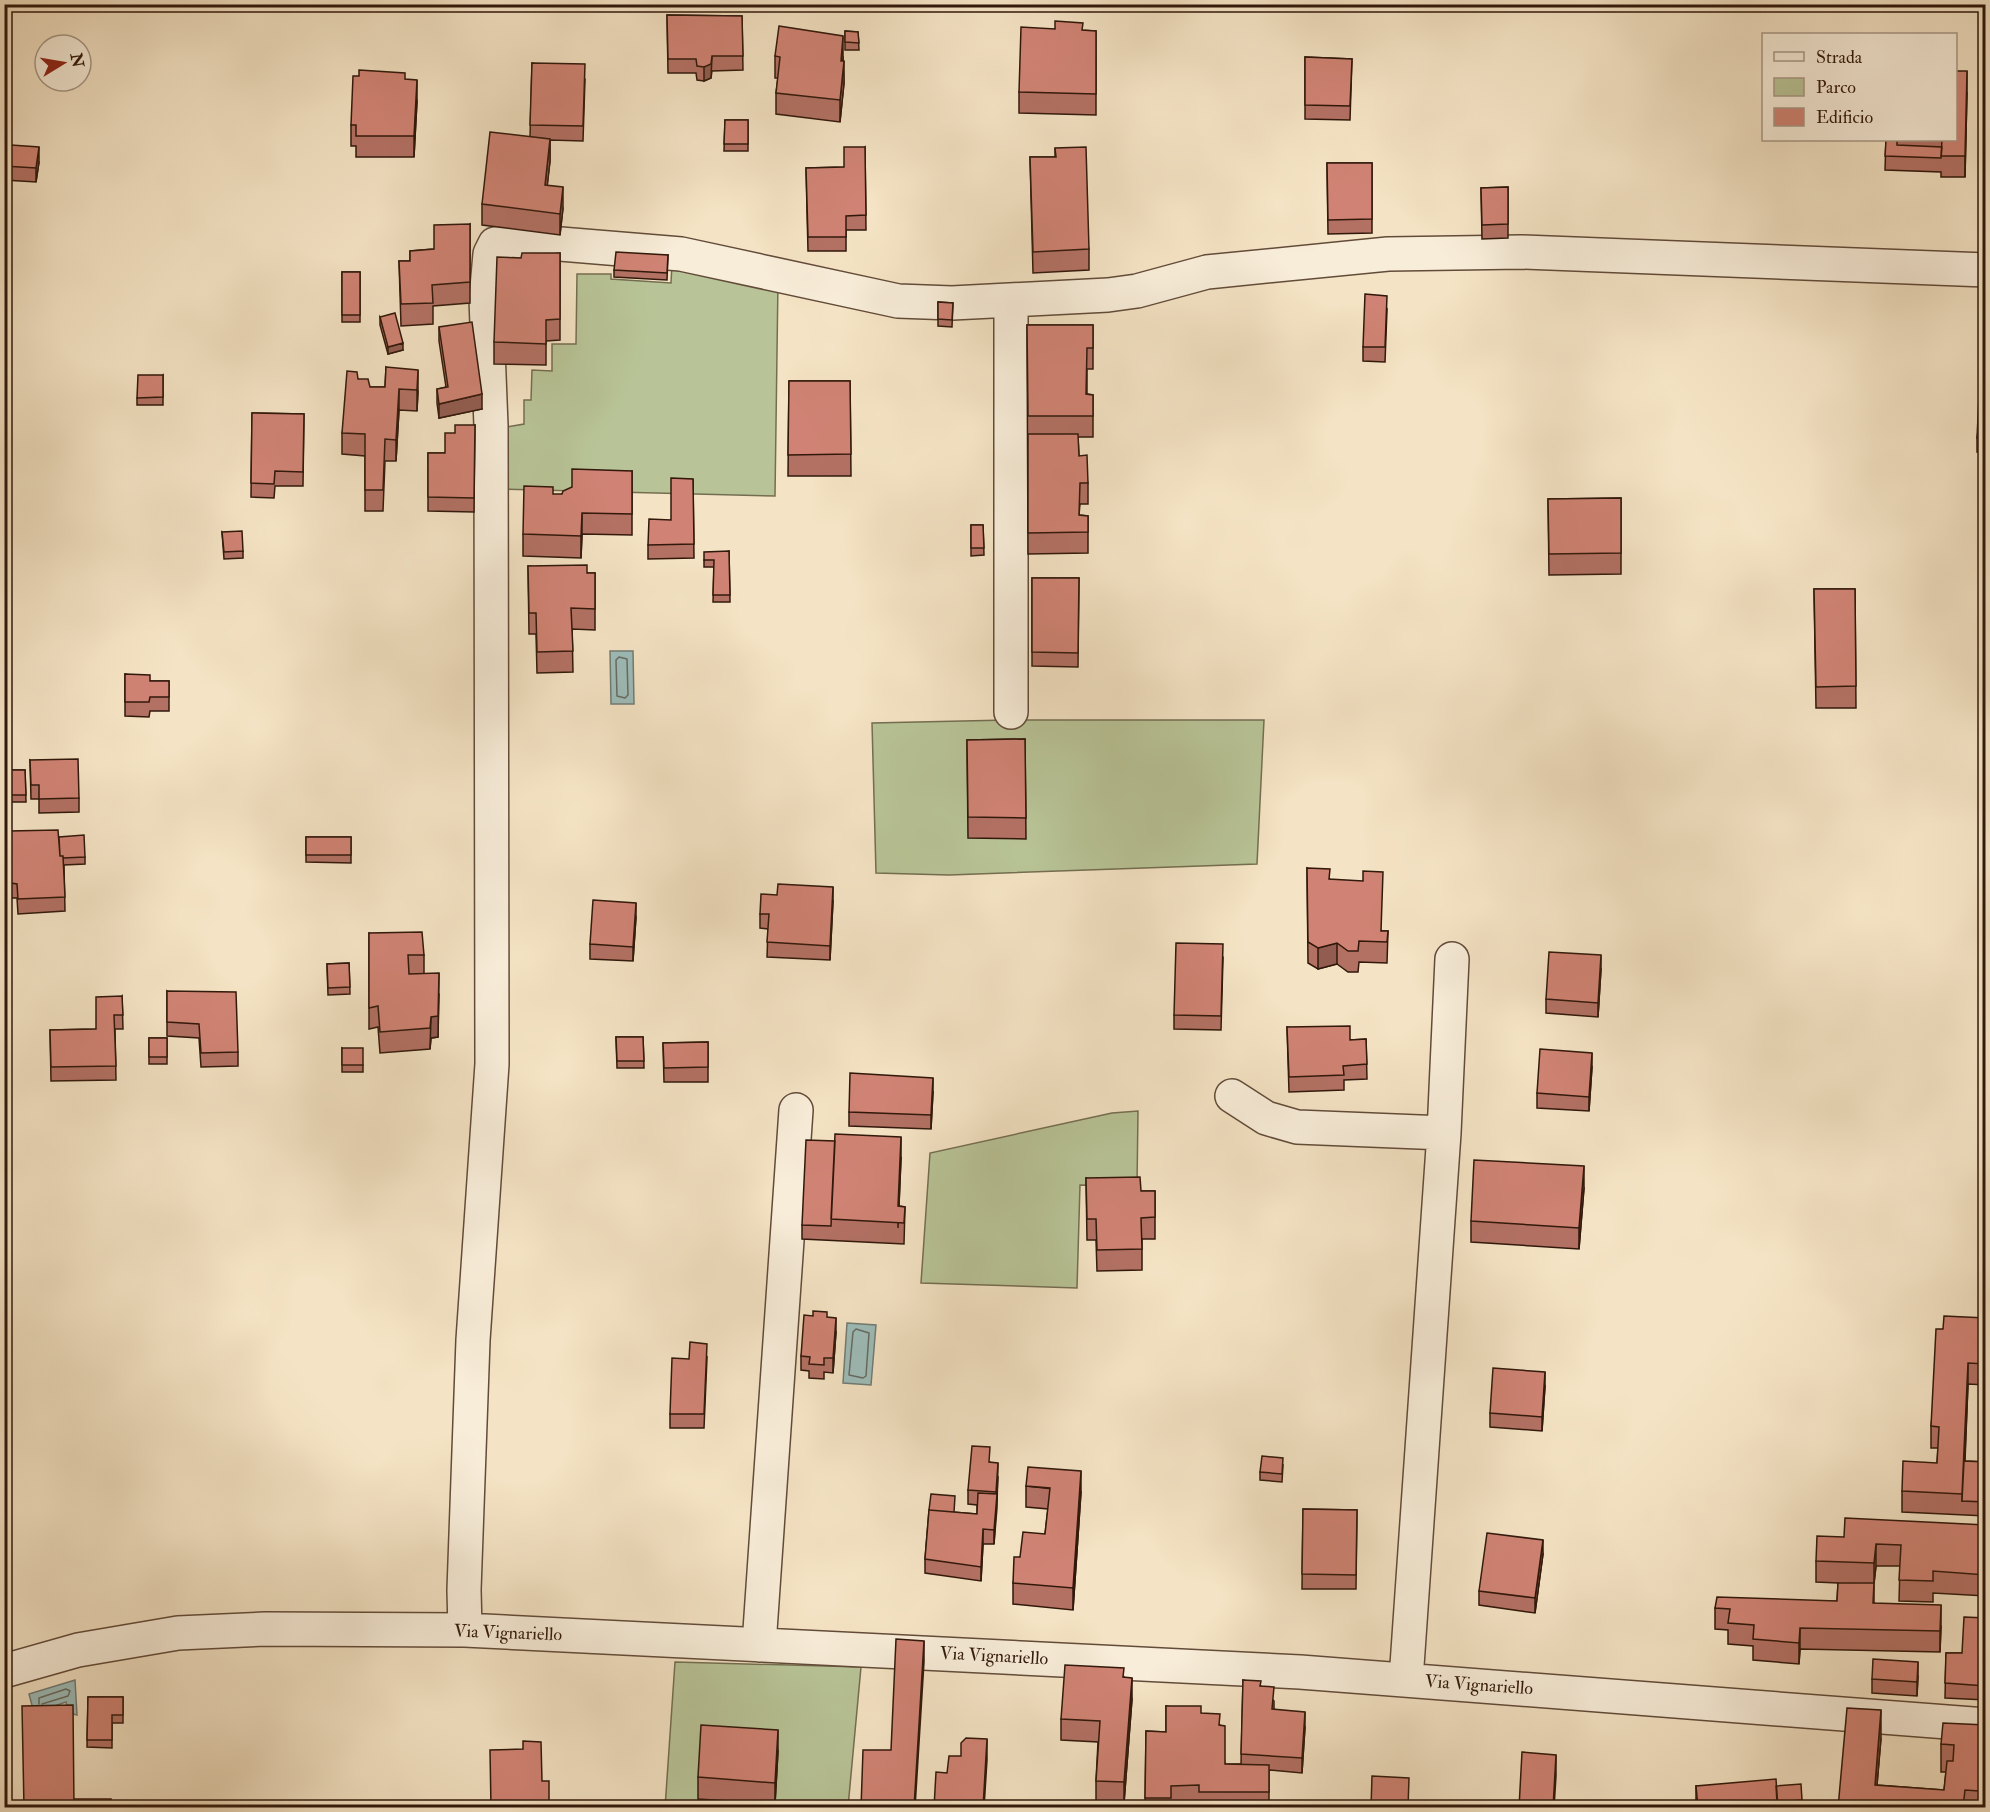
<svg xmlns="http://www.w3.org/2000/svg" width="1990" height="1812" font-family="'IM FELL Double Pica',serif">
<rect width="100%" height="100%" fill="#f4e3c4"/>
<filter id="stains"><feTurbulence type="fractalNoise" baseFrequency=".00333" numOctaves="4"/><feColorMatrix values="0 0 0 0 .2 0 0 0 0 .09 0 0 0 0 .02 0 0 0 .5 -.17"/></filter>
<radialGradient id="worn" r=".72"><stop offset=".6" stop-color="#630" stop-opacity="0"/><stop offset="1" stop-color="#630" stop-opacity=".3"/></radialGradient>
<path fill="#b8c497" stroke="#746e51" stroke-width="1.5" d="M672,264l106,17 -3,215 -276,-7 1,-61 24,-4v-24h7l1,-30 20,1v-27h24l1,-70h34v5l60,4z
M1008,720h256l-7,144 -308,11 -73,-2 -4,-150z
M1138,1111l-1,75 -57,-1 -3,103 -156,-5 9,-130 182,-40z
M675,1662l186,5 -13,140 -183,1z"/>
<path fill="#9dbdba" stroke="#727b74" stroke-width="1.5" d="M610,651h23l1,53h-23z
M847,1323l29,2 -5,60 -28,-2z
M75,1680l2,35 -8,-2 -3,-11 -32,11 -5,-19z"/>
<g fill="none" stroke-linecap="round" stroke-linejoin="round">
<path stroke="#676a62" stroke-width="1.5" d="M619,657l8,2 1,36 -3,3 -8,-2 -1,-36z
M856,1329l13,4 -3,43 -3,2 -14,-3 4,-43z
M39,1704v-6l27,-9 4,2 -2,5 -26,8"/>
<g stroke="#624b39" stroke-width="36">
<path id="minor" d="M1011,712v-411
M1232,1096l34,22 31,9 147,6
M465,1630l-1,-40 9,-250 19,-276 -1,-638 -5,-127 4,-45 5,-10 17,-4 169,14 217,47 54,2 156,-8 29,-4 70,-19 181,-18 134,-2 464,18
M759,1645l37,-535
M4,1671l74,-21 100,-17 87,-4 200,1 835,42 686,53
M1406,1680l38,-547 8,-174"/>
</g>
<use href="#minor" stroke="#f8edd9" stroke-width="33"/>
</g>
<path fill="#b37164" stroke="#31180b" stroke-width="1.5" d="M667,15l75,1 1,54 -31,1 -1,7 -7,3 -7,-1 -1,-7h-28z
M1055,29l41,2v84l-77,-2v-21z
M845,31l13,1 1,18h-14z
M775,56l68,1 1,26 -4,39 -64,-8v-21l2,-15h-3z
M1305,57l47,2 -2,61 -45,-1z
M532,63l53,16 -2,62 -33,-1v21l-3,25 16,22 -3,27 -78,-10v-21l48,-67z
M405,79l12,22 -3,56h-58v-11h-5v-21z
M1967,92l-2,85h-24v-5l-56,-2 1,-30h70z
M725,120h23v31h-24z
M865,147l1,83h-20v21h-38l-2,-83 38,-1z
M1055,148l34,101v21l-56,3 -3,-116h25z
M4,152l6,1 29,9 -3,20 -32,-2z
M1327,163h45v70l-44,1z
M1508,187v51l-26,1 -1,-51z
M470,224v79l-37,3v18l-32,2 -2,-65h11v-10l24,-2z
M560,253v87l-14,1v24l-52,-1v-22l27,-84z
M668,255l-1,25 -53,-3v-7z
M342,272h18v50h-18z
M938,302l15,1 -1,24 -14,-1z
M1387,310l-2,52 -22,-1v-14z
M380,317l23,33 -15,4 -8,-29z
M1027,325h66v44h-6v25l6,1v42h-15l1,19 9,27v21h-8l-1,11 9,1v37l-60,1z
M439,327l43,82 -43,9 -2,-15v-14l9,-2 -7,-46z
M386,367l32,24 -1,20 -18,-1 -3,51h-11l-2,50h-18v-55l-23,-2v-21l16,-54 12,8h15z
M163,375v30h-26v-7z
M1986,375v77h-9v-14z
M789,381h61l1,95h-63z
M252,413l52,1 -1,72h-28l-1,12 -23,-1z
M475,425l-1,87 -46,-1v-58h17l10,-20z
M632,471v64l-50,-1 -1,24 -58,-2v-22l39,-40z
M693,479l1,79 -46,1v-14l23,-25z
M1621,498v76l-72,1 -1,-76z
M971,525h12l1,30 -13,1z
M222,532l21,19v7l-19,1z
M729,551l1,51h-17l1,-35h-10v-7z
M528,566l59,7h8v57l-23,-1 1,43 -36,1 -1,-39h-7z
M4,568l5,21v21h-5z
M1032,578h47l-1,89 -46,-1z
M1814,589h41l1,119h-40z
M125,674l25,7h19v30h-19l-1,6 -24,-1z
M1025,739l1,100 -58,-1 -1,-98z
M30,760l49,38v14l-40,1v-14h-8z
M4,770h21l1,32h-22z
M59,837l26,20v7l-21,1 1,46 -47,3 -1,-16h-6l-2,-53z
M306,837h45v26l-45,-1z
M1307,868l23,11 52,52h6l-1,32 -28,-1 -1,10h-10l-11,-8 -19,5 -10,-6z
M4,897l3,55v21h-3z
M833,901l-3,59 -63,-3 1,-28 -8,-1v-14z
M636,917l-3,44 -43,-2v-15z
M369,933l55,22v19l15,20 -1,43 -7,1 -1,11 -50,4 -2,-26 -9,2z
M1223,958l-2,72 -47,-1v-14z
M349,963l1,31 -22,1 -1,-31z
M1601,969l-3,48 -52,-4v-14z
M4,991h6l-1,88h-5z
M167,991l71,61v14l-37,1 -2,-29 -32,-2z
M122,996l1,33h-8l1,51 -65,1 -1,-51 46,-1z
M1287,1027l63,13 16,-1 1,40 -23,1v10l-55,2z
M616,1037h27l1,31h-27z
M149,1038h18v26h-18z
M708,1042v40h-44l-1,-39z
M342,1048l21,17v7h-21z
M1592,1067l-3,44 -52,-3v-15z
M933,1092l-2,37 -82,-3v-14z
M901,1158l-2,48 6,1 -1,37 -102,-5v-14z
M1086,1178l55,13h14v48h-13v31l-45,1 -1,-31h-9z
M1584,1188l-5,61 -108,-7v-21z
M813,1316l14,1 9,15 -3,41 -9,-1v7l-15,-1v-7l-8,-1v-14z
M1986,1318v67l-18,-1 -3,77 21,1v54l-84,-4v-21l35,-28 1,-15h-7v-22l12,-97z
M707,1358l-3,70h-34v-14z
M1545,1386l-3,45 -52,-4v-14z
M990,1462l8,15 -4,67h-11l-2,37 -56,-8v-14l4,-49 48,4v-9l-9,-1v-14z
M1283,1465l-1,17 -22,-2v-8z
M1026,1486l55,6 -8,118 -60,-6v-21l7,-26 25,-23 3,-25 -22,-2z
M1303,1509l54,1 -1,79h-54z
M1986,1525v71l-53,-3v9l-34,-1 1,-35h-24l-2,17v20l67,23 -1,26 -140,-3 -1,15 -46,-4v-14l-25,-2v-14l-13,-1v-21l122,-7 1,-18 -22,-1v-21l28,-24z
M1543,1554l-8,59 -56,-8v-14z
M1986,1618v82l-41,-2 1,-45h16z
M1918,1676l-1,20 -45,-3v-14z
M1124,1677l8,22 -8,104 -28,-1v-21l2,-39 -37,-2v-21z
M1243,1680l18,6 13,15v8l31,18 -3,46 -33,-3v38h-70v-1l-54,1 1,-77 20,1v-26l35,7 19,12 5,39h16z
M88,1697h35v26h-11v25l-25,-1z
M1986,1725v83h-148l43,-70 -4,47 67,5 2,-18h-5v-28z
M778,1751l-3,53 -77,-5v-22z
M1696,1786h80l26,14v7l-106,1z"/>
<path fill="#925c51" stroke="#31180b" stroke-width="1.5" d="M843,36v21l-2,25v-21z
M712,56l-1,22 -7,3v-14z
M844,61v22l-4,39v-22z
M1967,71v21l-2,85v-21z
M417,80v21l-3,56v-21z
M550,139v22l-5,45v-21z
M39,147v15l-3,20v-14z
M563,187v21l-3,27v-21z
M403,343v7l-15,4v-7z
M418,370v21l-1,20v-21z
M399,389v21l-3,51v-21z
M482,394v15l-43,9v-14z
M582,513v21l-1,24v-22z
M833,887v14l-3,59v-14z
M636,903v14l-3,44v-14z
M1337,943v21l-19,5v-21z
M1601,955v14l-3,48v-14z
M439,973l-1,64 -7,1 -1,11 1,-32z
M1592,1053v14l-3,44v-14z
M933,1078v14l-2,37v-14z
M901,1137v21l-3,70v-22z
M1584,1166v22l-5,61v-21z
M836,1318v14l-3,41v-15z
M1968,1363v21l-5,117h-1z
M1545,1372v14l-3,45v-14z
M998,1463l-1,45 -3,36v-14z
M1081,1471v21l-8,118v-22z
M983,1529v15l-2,37v-14z
M1543,1540v14l-8,59v-15z
M1876,1544v22l-2,18v-21z
M1941,1605v21l-1,26v-21z
M1800,1628v21l-1,15v-21z
M924,1641v21l-9,146h-1z
M1918,1662v14l-1,20v-14z
M1132,1678v21l-8,104v-21z
M1881,1710v28l-6,70v-23z
M1305,1712v15l-3,46v-15z
M778,1730v21l-3,53v-21z
M987,1739v21l-3,48h-1z
M1556,1755v21l-2,32h-1z"/>
<path fill="#d08374" stroke="#31180b" stroke-width="1.5" d="M667,15l75,1 1,40h-31l-1,8 -7,3 -7,-1 -1,-7h-28z
M1055,21l28,2 -1,7 14,1v63l-77,-2 2,-65 34,2z
M779,26l64,10 -2,25h3l-4,39 -64,-7 4,-36 -5,-1z
M845,31l13,1 1,11 -14,-1z
M1305,57l47,2 -2,47 -45,-1z
M532,63l53,1 -2,62 -53,-1z
M359,70l46,3v6l12,1 -3,56h-58v-11h-5l2,-49h6z
M1956,71h11l-2,85h-24l1,-16h-5h19z
M725,120h23v24h-24z
M490,132l60,7 -5,46 18,2 -3,27 -78,-10z
M1886,140h11v5l45,2 -1,11 -56,-2z
M11,145l28,2 -3,21 -32,-2v-14l6,1z
M844,147h21l1,68 -20,1v21h-38l-2,-69 38,-1z
M1086,147l3,102 -56,3 -3,-95h26l-1,-9z
M1327,163h45v56l-44,1z
M1508,187v37l-26,1 -1,-37z
M470,224v58l-38,3 1,18 -32,1 -2,-43h11v-10l24,-2v-24z
M616,252l52,3 -1,18 -53,-3z
M522,253h38v66l-14,1v24l-52,-2 3,-85 24,1z
M342,272h18v43h-18z
M1365,294l22,2 -2,51h-22z
M938,302l15,1 -1,17 -14,-1z
M395,313l8,30 -15,4 -8,-30z
M472,322l10,72 -43,10 -2,-15 11,-2 -9,-60z
M1027,325h66v23h-6l-1,46 7,1v21h-65z
M386,367l32,3 -1,20 -18,-1 -3,51 -11,-1 -2,51h-18v-56l-23,-1 5,-62 10,1 1,7h10l2,8h15z
M138,375h25v22l-26,1z
M1980,375h6v63h-9z
M789,381h61l1,73 -63,1z
M252,413l52,1 -1,58 -28,-1 -1,13 -23,-1z
M455,425h20l-1,73 -46,-1v-44h17v-20h10z
M1028,434h50l1,22 8,-1 1,28h-8l-1,32 9,1v16l-60,1z
M572,469l60,2v43l-50,-1 -1,23 -58,-2 1,-48 29,1v7h9l1,-3 9,-4z
M671,478l22,1 1,65 -46,1 1,-26 22,1z
M1621,498v55l-72,1 -1,-55z
M971,525h12l1,23h-13z
M242,531l1,20 -19,1 -2,-20z
M729,551l1,44h-17l1,-35h-10v-8z
M587,565v8h8v36l-24,-1 2,43 -36,1 -1,-39h-7l-1,-47z
M4,568h4l1,21h-5z
M1032,578h47l-1,75 -46,-1z
M1814,589h41l1,97 -40,1z
M125,674l25,1v6h19v16h-19l-1,5h-24z
M1025,739l1,79 -58,-1 -1,-77z
M78,759l1,39 -40,1v-14h-8l-1,-25z
M4,770h21l1,25h-22z
M58,830l2,26h3l2,41 -47,2 -1,-15 -6,-1 -2,-52z
M84,835l1,22 -22,1v-2h-3l-1,-19z
M306,837h45v18h-45z
M1307,868l23,1 -1,10 34,2v-10l20,1 -2,59h7l-1,11 -28,-1 -1,10h-10l-11,-8 -19,5 -10,-6z
M778,884l55,3 -3,59 -63,-4 2,-28h-9l1,-20 16,1z
M4,897l3,55h-3z
M593,900l43,3 -3,44 -43,-3z
M422,932l2,23h-16l1,19 30,-1 -1,43 -7,1 -1,11 -50,4 -2,-26 -9,2v-75z
M1176,943l47,1 -2,72 -47,-1z
M1549,952l52,3 -3,48 -52,-4z
M349,963l1,24 -22,1 -1,-24z
M4,991h6l-1,67h-5z
M167,991l69,1 2,60 -37,1 -2,-29 -32,-2z
M122,996l1,19h-9l2,51 -65,1 -1,-37 46,-1v-32z
M1350,1026v14l16,-1 1,25 -24,2 1,9 -55,2 -2,-50z
M616,1037h27l1,24h-27z
M149,1038h18v19h-18z
M708,1042v25l-44,1 -1,-25z
M342,1048h21v17h-21z
M1540,1049l52,4 -3,44 -52,-4z
M850,1073l83,5 -2,37 -82,-3z
M835,1134l66,3 -3,69 7,1 -1,16 -73,-4z
M806,1140l29,1 -4,85 -29,-1z
M1474,1160l110,6 -5,62 -108,-7z
M1140,1177l1,14h14v26l-14,1 1,31 -45,1 -1,-31h-9l-1,-41z
M813,1311l14,1v5l9,1 -3,40h-9v7l-15,-1 1,-7 -9,-1 3,-41 9,1z
M1944,1316l42,2v46l-18,-1 -6,131 -60,-3 1,-30 34,2 2,-36 -8,-1 5,-97h7z
M690,1342l17,2 -3,70h-34l2,-56 17,1z
M1493,1368l52,4 -3,45 -52,-4z
M972,1446l18,1 -1,15 9,1 -2,29 -28,-2z
M1262,1456l21,2 -1,16 -22,-2z
M1964,1461l22,1v40l-24,-1z
M1028,1467l53,4 -8,117 -60,-5 1,-26h6l3,-25 22,2 5,-46 -24,-2z
M978,1493l19,1 -3,36 -11,-1 -2,38 -56,-8 4,-49 48,4z
M931,1494l24,2 -1,16 -25,-2z
M1303,1509l54,1 -1,65 -54,-1z
M1845,1518l141,7v50l-53,-4v10l-34,-1 2,-35 -25,-1 -2,19 -58,-2 1,-25 27,1z
M1487,1533l56,7 -8,58 -56,-7z
M1838,1583h36l-1,20 68,2 -1,26 -140,-3 -1,15 -46,-4 1,-14 -26,-2 2,-14 -15,-1 2,-11 120,4z
M1964,1617l22,1v68l-41,-3 1,-30h16z
M896,1639l28,2 -10,167h-53l2,-58h28z
M1873,1659l45,3 -1,20 -45,-3z
M1065,1665l59,3 -1,9 9,1 -8,104 -28,-1 4,-60 -39,-2z
M1243,1680l18,1 -1,5 14,1 -2,22 33,3 -3,46 -61,-4z
M88,1697h35v18h-11v25h-25z
M73,1705l1,103h-50l-2,-102z
M1166,1706h35v7l19,1 -1,11 6,1v38l44,1v27h-70v-7l-28,1v12h-26l1,-67 20,1z
M1847,1708l34,2 -6,75 69,5 3,-29h6l1,-16 -13,-1 2,-21 43,2v83h-8l1,-17 -14,-1 -2,17 -19,-1v2h-106z
M701,1725l77,5 -3,53 -77,-6z
M966,1738l21,1 -4,69h-49l2,-36 11,1 2,-17h12v-13z
M523,1741l18,1 1,39h7v27h-58l-1,-58 33,-1z
M1522,1752l34,3 -3,53h-34z
M1372,1776l37,2 -1,30h-37z
M1776,1779l2,29h-80l-2,-22z
M1801,1784l1,16 -25,2 -1,-16z
M74,1799h37v9h-37z
M1157,1803h14v5h-14z"/>
<g text-anchor="middle" dominant-baseline="central" stroke-width="6" stroke-linejoin="round" paint-order="stroke">
<g font-size="18" fill="#31180b" stroke="#f8edd9">
<text transform="translate(508 1633) rotate(2)">Via Vignariello</text>
<text transform="translate(994 1656) rotate(3)">Via Vignariello</text>
<text transform="translate(1479 1685) rotate(4)">Via Vignariello</text>
</g>
</g>
<rect width="1990" height="1812" fill="none" stroke="#f4e3c4" stroke-width="24"/>
<rect x="6" y="6" width="1978" height="1800" fill="none" stroke="#31180b" stroke-width="3"/>
<rect x="12" y="12" width="1966" height="1788" fill="none" stroke="#31180b" stroke-width="1.5"/>
<rect x="1762" y="33" width="195" height="108" fill="#f8edd9" stroke="#a89887" stroke-width="1.5"/>
<rect x="1774" y="52" width="30" height="9" fill="#f8edd9" stroke="#a89887" stroke-width="1.5"/>
<text x="1816" y="63" font-size="18" fill="#31180b">Strada</text>
<rect x="1774" y="78" width="30" height="18" fill="#b8c497" stroke="#a89887" stroke-width="1.5"/>
<text x="1816" y="93" font-size="18" fill="#31180b">Parco</text>
<rect x="1774" y="108" width="30" height="18" fill="#d08374" stroke="#a89887" stroke-width="1.5"/>
<text x="1816" y="123" font-size="18" fill="#31180b">Edificio</text>
<g transform="translate(63 63) rotate(79)"><circle r="28" fill="#f8edd9" stroke="#a89887" stroke-width="1.5"/>
<path d="M0-4.5L10 22L0 15L-10 22Z" fill="#8f2418"/>
<text y="-9" font-size="16" font-weight="bold" text-anchor="middle" fill="#31180b">N</text>
</g>
<rect width="100%" height="100%" filter="url(#stains)"/>
<rect width="100%" height="100%" fill="url(#worn)"/>
</svg>
